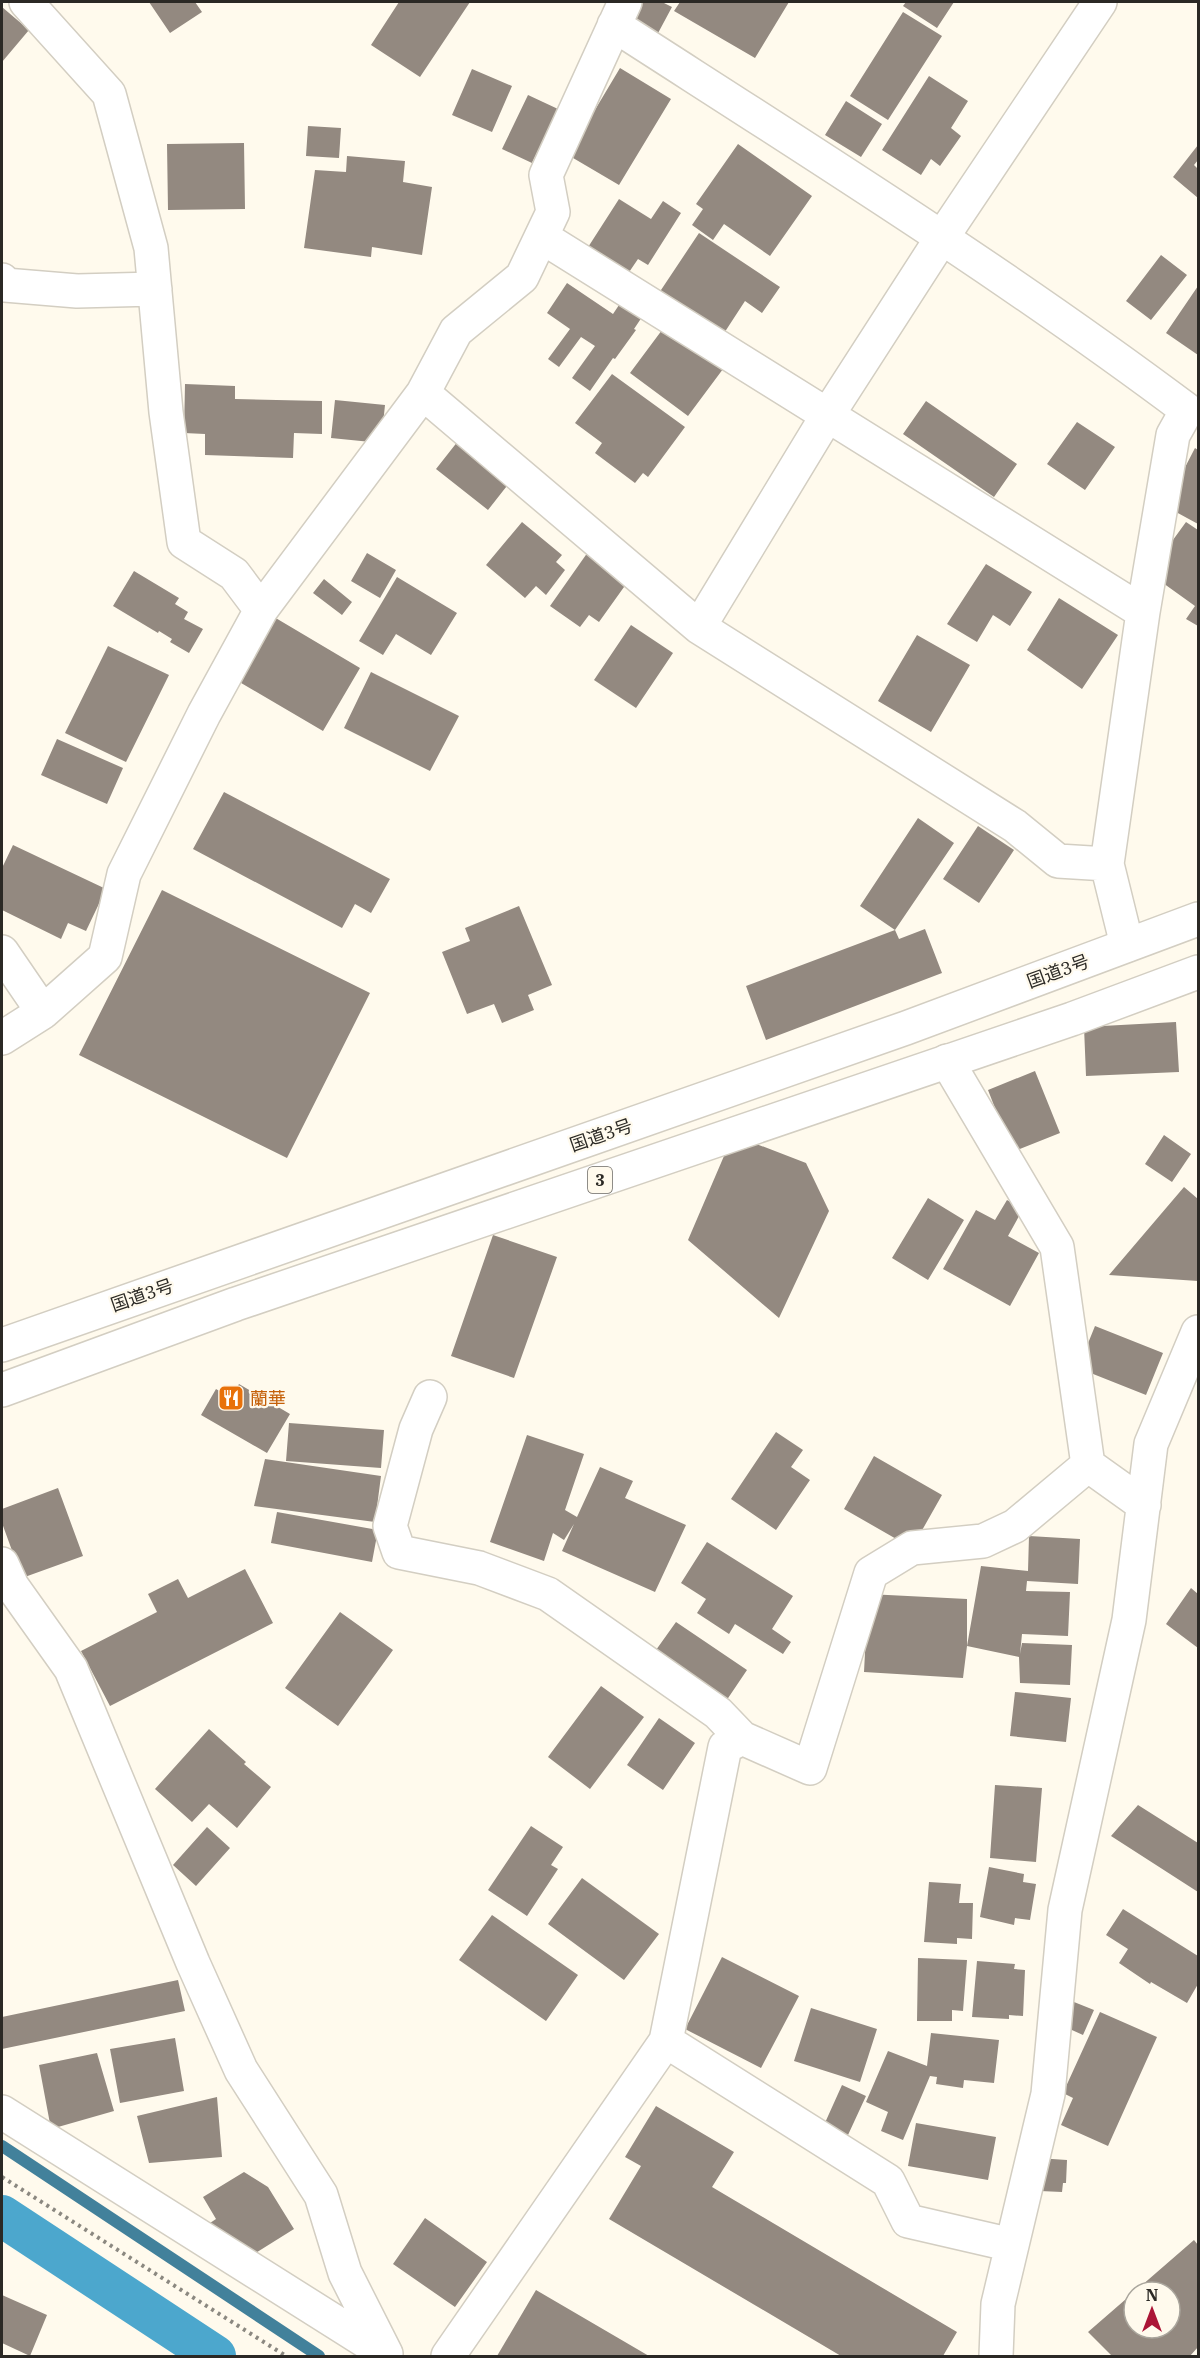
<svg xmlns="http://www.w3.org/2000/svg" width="1200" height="2358" font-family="'IBM Plex Serif','Noto Sans JP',serif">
<rect width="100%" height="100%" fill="#fffaed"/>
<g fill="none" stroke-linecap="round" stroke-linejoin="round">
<path stroke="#42819b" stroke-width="12" d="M2,2146l317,210"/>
<path stroke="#4ca7cd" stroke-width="42" d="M2,2216l213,140"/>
</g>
<path fill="#938980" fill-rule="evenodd" d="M149,2h46l7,10 -32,21z
M399,2h71l-50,75 -49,-32z
M640,2h22l10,5 -15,28 -27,-14z
M680,2h109l-34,56 -81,-47z
M906,2h48l-17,26 -34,-22z
M2,7l27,23 -27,32z
M903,12l39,24 -54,84 -38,-24z
M620,68l51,31 -52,86 -51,-30z
M472,69l40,17 -20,46 -40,-17z
M929,76l39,25 -17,27 10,8 -21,30 -9,-7 -10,16 -39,-25z
M528,95l30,14 -26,54 -30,-14z
M846,101l36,23 -21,33 -36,-22z
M308,126l33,2 -2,30 -33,-2z
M244,143l1,66 -77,1 -1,-66z
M738,144l74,52 -42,60 -46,-32 -11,16 -21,-15 11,-16 -7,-5z
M1198,145v15l-4,5 4,4v29l-25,-21z
M347,156l58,5 -2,21 29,5 -10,68 -50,-8 -1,10 -67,-9 11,-78 31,2z
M619,199l32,20 12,-18 18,12 -33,52 -10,-6 -15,22 -40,-26z
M699,233l81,54 -18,26 -17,-12 -28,43 -64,-42z
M1161,255l26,20 -36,45 -25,-19z
M567,283l46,31 8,-12 21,15 -8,12 2,1 -21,29 -2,-1 -23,33 -18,-13 23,-32 -14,-9 -22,30 -11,-8 22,-30 -23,-16z
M1198,286v69l-32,-22z
M665,326l58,43 -35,47 -58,-43z
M612,374l73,53 -37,50 -5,-4 -8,10 -40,-30 7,-10 -27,-20z
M185,384l50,2v13l87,2v33l-28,-1 -1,25 -88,-3v-21l-21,-1z
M335,400l50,5 -4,38 -50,-5z
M926,401l91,63 -23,33 -91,-63z
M1077,422l38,25 -30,43 -38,-26z
M462,436l52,41 -26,33 -52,-41z
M1195,448l3,2v74l-33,-18z
M522,522l40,33 -6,7 9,8 -19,25 -10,-9 -11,12 -39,-33z
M1186,522l12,8v96l-12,-7 9,-13 -46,-33z
M595,542l34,38 -30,42 -10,-7 -9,12 -30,-21z
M367,553l29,17 -16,28 -29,-17z
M986,564l46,28 -22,34 -17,-11 -16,27 -30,-18z
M134,571l45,27 -4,6 13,8 -4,7 19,10 -14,24 -19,-11 2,-3 -13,-8 -1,2 -45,-27z
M397,577l60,36 -26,42 -35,-21 -13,21 -24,-14z
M324,579l28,23 -10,13 -29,-22z
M1059,598l59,37 -36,54 -55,-39z
M274,617l86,51 -37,63 -87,-51z
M631,625l42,28 -37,55 -42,-28z
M917,635l53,30 -39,67 -53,-31z
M108,646l61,29 -43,87 -61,-29z
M371,672l88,44 -29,55 -86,-43z
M57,739l66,29 -16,36 -66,-29z
M224,792l166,87 -19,34 -16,-9 -13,24 -149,-79z
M918,818l36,25 -59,87 -35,-24z
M978,826l36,24 -35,53 -36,-24z
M13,845l93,44 -20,42 -18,-8 -7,16 -59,-29v-42z
M162,890l208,103 -83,165 -208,-103z
M519,906l33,79 -24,10 6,15 -32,13 -8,-19 -27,10 -25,-62 28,-11 -5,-13z
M925,929l17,44 -176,67 -20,-54 149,-56 4,9z
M1176,1022l3,50 -93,4 -2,-49z
M1035,1071l25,62 -48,19 -24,-62z
M733,1135l73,28 23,48 -50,107 -91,-78z
M1164,1135l27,19 -19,28 -27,-18z
M1184,1187l14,12v82l-89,-6z
M928,1198l36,22 -36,60 -36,-22z
M1007,1200l16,9 -15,27 31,17 -29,53 -67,-37 33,-59 19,10z
M493,1235l64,22 -43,121 -63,-22z
M1095,1326l68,27 -17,42 -68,-27z
M239,1384l51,30 -23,39 -66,-38 15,-26 15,9z
M289,1423l95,7 -3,38 -95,-7z
M776,1432l27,18 -12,17 19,13 -34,50 -45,-31z
M527,1435l57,19 -19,56 12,7 23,-50 33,14 -8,17 61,27 -31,67 -93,-41 12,-27 -10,16 -11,-7 -9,28 -54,-19z
M874,1456l68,39 -30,53 -68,-39z
M265,1459l116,17 -6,46 -121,-16z
M58,1488l25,68 -61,22 -20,-55v-14z
M277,1512l101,18 -6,32 -101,-19z
M1029,1536l51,3 -2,45 -51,-3 -1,10 44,1 -2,44 -46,-2 -2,20 2,-11 50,2 -2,40 -50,-2 -1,-26 -52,-11 14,-80 47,5z
M707,1542l86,54 -21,33 19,13 -8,12 -48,-30 -6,10 -32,-21 9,-14 -25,-16z
M245,1569l28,54 -163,83 -29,-55 76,-39 -9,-18 30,-15 10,19z
M1191,1588l7,6v54l-32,-24z
M868,1594l99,5v47l-4,32 -99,-6z
M340,1612l53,38 -55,76 -53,-38z
M676,1622l71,48 -29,43 -72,-49z
M601,1686l43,31 -54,72 -42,-32z
M1015,1692l56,6 -5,44 -56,-6z
M659,1718l36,25 -32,47 -36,-25z
M209,1729l37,33 -2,2 27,23 -34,41 -28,-24 -17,18 -37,-33z
M995,1785l47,3 -6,74 -46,-4z
M1138,1805l60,38v49l-87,-56z
M531,1826l32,21 -12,18 7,4 -31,47 -39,-26z
M207,1827l23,21 -34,38 -23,-21z
M989,1867l35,7 -1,8 13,2 -6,36 -15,-2 -1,7 -34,-8z
M582,1878l77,56 -35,46 -76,-56z
M929,1882l32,2 -2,19h14l-1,36 -15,-1v6l-33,-2z
M1123,1909l75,47v28l-11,19 -36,-21 -1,2 -31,-21 9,-14 -22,-14z
M492,1915l86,60 -32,46 -87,-61z
M722,1957l77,39 -38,72 -76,-39z
M918,1958l49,2 -4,51 -11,-1v11h-35z
M977,1961l38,3 -1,5 11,1 -2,46 -14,-1v4l-37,-2z
M178,1980l7,31 -183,38v-32z
M1074,2002l20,8 -11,25 -20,-9z
M811,2008l66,21 -17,53 -66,-21z
M1100,2012l57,25 -49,109 -47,-21 12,-27 -10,-5z
M931,2033l68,7 -5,43 -30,-3 -1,8 -27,-4 1,-7 -7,-1 -27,64 -22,-9 7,-19 -22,-10 22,-51 39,15z
M175,2038l9,53 -64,12 -10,-54z
M97,2053l17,58 -63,18 -12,-64z
M842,2085l24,11 -18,39 -24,-10z
M217,2097l5,60 -73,6 -12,-47z
M656,2106l78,46 -22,35 245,145 -14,24h-102l-232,-137 32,-53 -16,-9z
M916,2123l80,14 -8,43 -80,-14z
M1037,2158l30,2 -1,23h-3l-1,9 -22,-1z
M244,2172l24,15 26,42 -53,33 -37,-35 12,-8 -13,-22z
M425,2218l62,44 -32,45 -62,-43z
M1194,2240l4,5v102l-8,9h-78l-24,-24zM1134,2292h36v36h-36z
M536,2290l113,66h-152z
M2,2295l45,20 -17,41 -28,-13z"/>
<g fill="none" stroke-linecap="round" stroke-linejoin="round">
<g stroke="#d3cec2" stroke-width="36">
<path id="minor" d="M26,2l83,92 42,154 15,164 18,130 50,32 27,36
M614,25c194,125 389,247 573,385l-14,25 -30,177
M542,237l601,375 -36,252
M2,280l3,5 72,6 78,-2
M423,393l276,234 316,199 43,35 49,3 20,81
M699,627l128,-211 116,-180 157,-234
M2,952l41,60 -41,26
M43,1012l62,-55 19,-83 80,-160 57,-104 162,-217 33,-62 66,-54 31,-65 -7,-37 79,-173
M947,1061l110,186 31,218
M430,1397l-14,32 -26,97 9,26 80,16 69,26 170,119 24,25
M2,1564l10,22 59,83 122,294 48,107 80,125 24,78 41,81
M2,2112l384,242
M1012,2245l-104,-24 -20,-40 -222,-140 59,-294 17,-9 68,30 61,-195 41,-25 71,-7 32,-15 73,-61 56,40
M448,2356l218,-315
M996,2356l2,-52 50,-210 17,-184 64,-290 22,-176 47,-112"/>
</g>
<g stroke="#d3cec2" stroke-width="36">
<path id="trunk" d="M2,1345l904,-317 292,-109
M2,1390l234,-86 836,-285 126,-47"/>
</g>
<path stroke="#8b8880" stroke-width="4" stroke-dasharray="3 4.5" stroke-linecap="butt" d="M2,2177l284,179"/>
<use href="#minor" stroke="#fff" stroke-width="33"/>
<use href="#trunk" stroke="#fff" stroke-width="33"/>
</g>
<defs>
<g id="restaurant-square" transform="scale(1.35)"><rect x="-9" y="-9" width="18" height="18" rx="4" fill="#e8710a" stroke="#fffaed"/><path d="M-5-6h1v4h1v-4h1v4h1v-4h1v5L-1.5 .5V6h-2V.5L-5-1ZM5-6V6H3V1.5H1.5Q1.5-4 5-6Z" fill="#fff"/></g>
</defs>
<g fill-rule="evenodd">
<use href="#restaurant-square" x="231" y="1398"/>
</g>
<g text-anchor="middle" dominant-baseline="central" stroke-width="4.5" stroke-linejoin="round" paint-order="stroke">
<rect fill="#fffaed" stroke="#6b6861" stroke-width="1.5" x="588" y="1167" width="24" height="26" rx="4.5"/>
<g font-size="16" font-weight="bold" fill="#2b2925">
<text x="600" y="1180">3</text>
</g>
<g font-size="18" fill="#2b2925" stroke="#fffaed">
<text transform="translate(1058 971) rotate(-20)">国道3号</text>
<text transform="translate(601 1135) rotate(-19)">国道3号</text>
<text transform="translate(142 1295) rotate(-19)">国道3号</text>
</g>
<g font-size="18" fill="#c56008" stroke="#fffaed" text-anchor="start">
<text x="250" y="1398">蘭華</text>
</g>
</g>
<rect width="1200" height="2358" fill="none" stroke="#2b2925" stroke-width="6"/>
<g transform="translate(1152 2310)"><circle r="28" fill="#fffaed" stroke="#aaa69d" stroke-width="1.5"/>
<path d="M0-4.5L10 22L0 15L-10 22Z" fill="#ab1536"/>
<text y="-9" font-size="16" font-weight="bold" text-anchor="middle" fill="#2b2925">N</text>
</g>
</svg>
